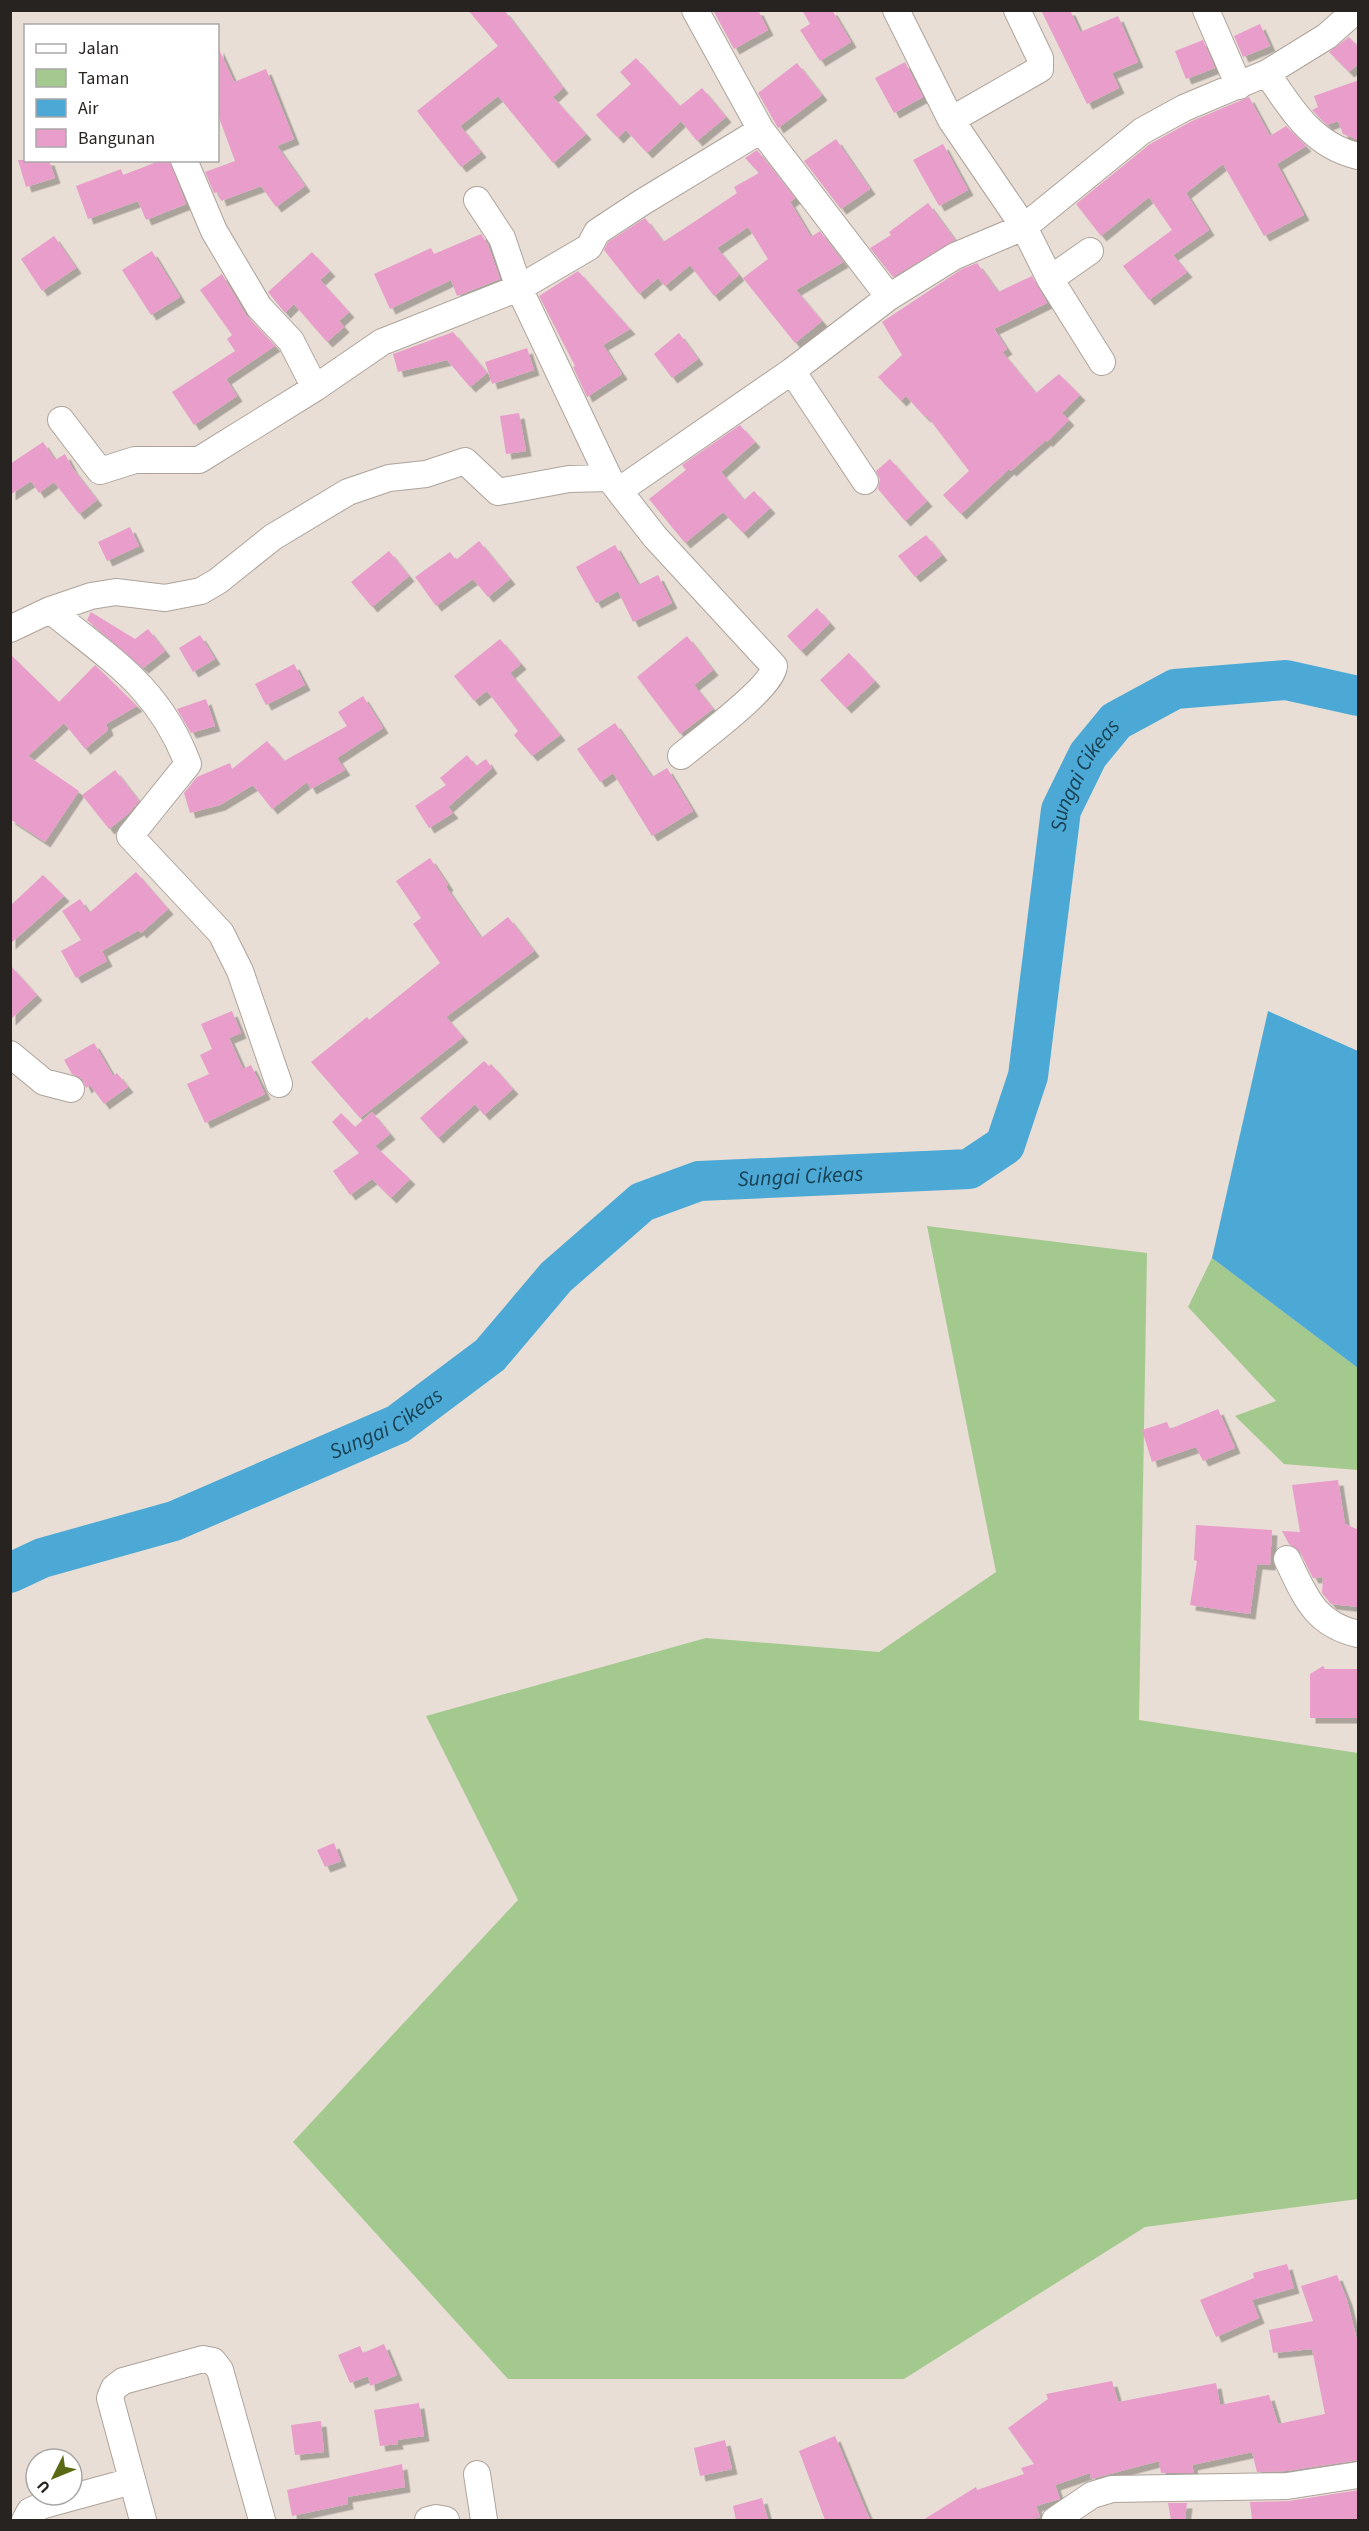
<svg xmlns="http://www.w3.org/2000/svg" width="1369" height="2531" font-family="'Source Sans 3',sans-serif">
<defs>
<filter id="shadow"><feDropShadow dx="5.5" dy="5.5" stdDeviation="0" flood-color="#0004"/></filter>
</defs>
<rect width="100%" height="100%" fill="#e8ded5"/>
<path fill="#a3c98e" d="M927,1226l220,27 -8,467 219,33v446l-213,28 -241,152h-396l-215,-237 225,-242 -92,-184 280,-78 173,14 117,-80z
M1212,1258l146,110v102l-74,-6 -49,-48 41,-15 -88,-94z"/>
<path fill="#4ca9d5" d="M1268,1011l90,40v317l-146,-110z"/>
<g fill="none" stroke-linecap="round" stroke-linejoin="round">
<path stroke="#4ca9d5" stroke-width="40" id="s1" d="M10,1573l32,-15 132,-37 224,-97 92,-69 66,-78 86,-75 57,-21 270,-12 36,-24 23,-69 33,-266 27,-55 28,-34 59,-32 111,-9 72,16"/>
</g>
<path fill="#e99dcb" filter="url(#shadow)" d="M468,10h36l59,78 -10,9 33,37 -33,29 -55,-67 -38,30 21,26 -20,15 -44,-56 81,-65z
M713,10h45l10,20 -34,19z
M802,10h30l19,32 -31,19 -20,-31 10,-6z
M1041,10h29l10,22 38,-16 20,46 -26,11 7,15 -32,16z
M1260,24l10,22 -27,11 -9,-21z
M1349,37l10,10v16l-10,9 -20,-20z
M1203,40l12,28 -29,11 -11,-28z
M218,47l16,35 32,-13 28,70 -17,7 28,40 -29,21 -15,-21 -40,15 -3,-9 -4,1 -9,-21 30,-11 -17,-46z
M636,58l44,48 22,-18 24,29 -29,24 -16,-20 -34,32 -21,-23 -8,8 -22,-23 35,-31 -11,-12z
M905,62l18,35 -29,16 -19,-35z
M797,63l25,32 -44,33 -20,-35z
M1359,80v60l-16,-6 -5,-13 -11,4 -15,-15 6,-3 -4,-11z
M1249,97l21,39 16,-10 20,20 -29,18 27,51 -40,21 -41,-72 -37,29 23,37 -36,25 14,17 -38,28 -26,-34 49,-36 -23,-33 -48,39 -25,-32 74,-60 42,-23z
M836,139l34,50 -29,20 -37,-48z
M943,144l25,46 -29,16 -26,-46z
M757,150l38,48 -5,4 21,35 9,-6 23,31 -47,28 26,31 -27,22 -52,-65 25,-19 -20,-32 -31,21 22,27 -25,21 -24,-31 -25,21 -7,-8 -19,16 -35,-44 4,-8 37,-24 18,24 31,-20 43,-29 -3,-6 25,-14 -14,-15z
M18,160h31l6,18 -29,9z
M162,160h7l17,44 -40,16 -8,-19 -50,18 -12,-33 45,-17 2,6z
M928,203l27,37 -62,37 -23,-29 21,-13 -2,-3z
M481,234l7,11 12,34 -43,17 -6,-16 -61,29 -16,-35 57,-26 3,6z
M54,236l22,32 -34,23 -21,-32z
M152,251l28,46 -29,18 -29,-45z
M312,252l18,19 -10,9 29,32 -10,9 5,6 -17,15 -33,-38 -9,9 -17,-21z
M977,263l21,29 34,-16 15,27 -53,26 13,20 -5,3 34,41 23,-19 21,21 -18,18 7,7 -22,22 -1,-2 -35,31 -2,-2 -48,45 -18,-19 26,-24 -42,-55 -2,1 -19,-21 -5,5 -23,-24 24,-22 -20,-33 80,-53z
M578,271l52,58 -27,16 19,29 -35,23 -14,-30 2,-1 -36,-70z
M222,274l24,41 29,31 -49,33 11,17 -43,29 -22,-33 63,-41 -8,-12 5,-4 -32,-45z
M453,332l34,41 -17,14 -23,-27 -49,12 -5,-18z
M679,333l19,26 -26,19 -18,-24z
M527,348l7,22 -42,14 -7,-22z
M519,413l7,38 -20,3 -6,-38z
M740,425l15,17 -34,30 23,28 10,-9 16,17 -27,25 -20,-21 -38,31 -36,-44 37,-29 -4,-5z
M43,442l12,18 10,-6 8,15 24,31 -18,14 -25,-32 -15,11 -8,-12 -21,14v-31z
M890,459l37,42 -22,20 -27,-32 2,-10 -4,-8z
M130,527l9,19 -32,15 -9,-19z
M926,535l16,20 -27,22 -17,-21z
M479,541l31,38 -22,18 -15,-18 -37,27 -21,-29 35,-25 6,8z
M615,545l23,40 20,-10 14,28 -39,19 -15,-31 -22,12 -20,-36z
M389,551l20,25 -37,31 -21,-25z
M817,608l13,15 -29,28 -14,-15z
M91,612l44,27 13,-10 17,22 -22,17 -56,-48z
M200,635l15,24 -22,13 -14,-24z
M687,636l26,34 -19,15 19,24 -33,25 -43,-57z
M500,639l21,25 -11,9 50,62 -28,21 -18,-21 4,-4 -31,-40 -13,10 -20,-25z
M849,653l26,28 -29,27 -26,-28z
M10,654l49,48 36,-37 42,41 -31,18 2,6 -23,19 -21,-26 -36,33 51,35 -34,51 -35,-23z
M294,664l11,21 -39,20 -11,-21z
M363,696l20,32 -46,30 8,12 -34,19 -4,-7 -35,27 -19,-24 -33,20 -30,8 -6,-20 13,-16 33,-14 2,6 35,-28 17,20 63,-35 -9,-14z
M206,699l9,27 -24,7 -14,-24z
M615,723l37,54 15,-9 26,43 -41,25 -39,-63 -13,9 -23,-33z
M467,755l9,11 10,-7 6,9 -44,39 5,6 -24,15 -14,-22 31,-21 -6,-7z
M115,770l24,31 -11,13 -19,15 -27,-34z
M430,858l18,27 -2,2 35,51 27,-21 26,34 -88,66 17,20 -103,81 -49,-56 56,-45 2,3 71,-57 -27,-39 8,-6 -25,-37z
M136,872l32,37 -27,24 -2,-3 -37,21 5,10 -31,17 -15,-27 20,-11 -19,-29 18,-12 9,14z
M43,875l21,21 -54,48v-38z
M10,965l27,30 -27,25z
M232,1011l9,22 -12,5 14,31 8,-4 14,29 -60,29 -18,-39 22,-10 -9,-19 12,-6 -11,-25z
M94,1043l19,33 4,-3 11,14 -24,17 -14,-19 -4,3 -4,-9 -10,-5 -8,-14z
M484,1061l5,5 2,-2 22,25 -29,26 -9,-11 -37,34 -18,-20z
M372,1112l18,22 -15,12 35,33 -19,19 -19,-19 -22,16 -17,-24 26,-18 -27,-31 9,-9 14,14z
M1218,1409l17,39 -32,13 -7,-14 -44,15 -10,-32 25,-8 3,7z
M1338,1480l7,44 14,6v77l-28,-3 -9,-11 1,-16 -10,1 -13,-26 -11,-8 -7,-13 18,1 -8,-47z
M1196,1525l76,5 -2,35 -13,-1 -7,50 -60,-9 7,-44 -3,-1z
M1323,1666l2,3h34v49h-49v-44z
M334,1843l7,18 -16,6 -8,-17z
M1287,2264l7,24 -42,12 7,18 -43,19 -16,-37 54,-22 -1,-5z
M1337,2275l10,25 12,48v112l-73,11 -29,1 -5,-20 -60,13 2,8h-33l-2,-12 -68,18 -1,-6 -35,12 5,14 -24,7 4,11 -12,3h-105l53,-33 1,3 47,-16 -3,-6 13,-4 -26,-36 40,-29 -2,-5 66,-13 6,21 98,-19 4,22 49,-10 9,29 47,-10 -13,-65 -39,4 -4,-23 44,-9 -12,-35z
M384,2344l13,31 -27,11 -2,-10 -18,7 -12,-28 22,-9 3,7z
M419,2403l5,33 -27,4 1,4 -18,2 -6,-36z
M321,2421l3,31 -29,3 -4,-30z
M835,2436l28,68 7,16h-45l-26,-69z
M725,2440l7,29 -32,7 -6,-28z
M402,2464l3,23 -58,10 1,7 -56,12 -5,-26z
M1359,2490v30h-107l-2,-18 39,-1z
M762,2498l6,22h-32l-3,-14z
M1168,2503h19l-2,17h-14z"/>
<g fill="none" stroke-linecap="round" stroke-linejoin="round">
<g stroke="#ada39b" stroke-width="28">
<path id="street" d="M695,10l66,120 128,167
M896,10l55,110 73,107 26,52 52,83
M1206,10l33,76
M1267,73c24,36 46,73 91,83
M951,120l89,-51v-11l-23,-48
M184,160l30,71 45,76 32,34 24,47 67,-46 137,-54 70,-41 8,-15 44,-29 120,-73
M477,200l25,38 17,50 90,190
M1050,279l40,-28
M792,371l73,110
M61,420l39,51 35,-11h64l116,-72
M620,490l172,-119 97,-74 66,-41 69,-29 118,-96 42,-23 83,-35 60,-37 29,-26
M50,610c61,50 109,77 138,154l-58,72 91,97 19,38 39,113
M10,629l40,-19 41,-14 25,-4 49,6 36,-7 17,-10 55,-44 75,-45 41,-14 37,-4 39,-13 33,31 71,-13 40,-1 46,59 119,129c-1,21 -75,75 -93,90
M10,1054l34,28 27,7
M1287,1559c18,37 27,65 71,75
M477,2474l7,46
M25,2520l5,-9 14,-6 88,-24
M143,2520l-33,-122 4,-10 9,-7 80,-22 10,2 7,9 42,150
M428,2520l8,-2 10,2
M1055,2520l37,-25 20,-6 175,-3 71,-11"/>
</g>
<use href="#street" stroke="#fff" stroke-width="26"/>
</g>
<g text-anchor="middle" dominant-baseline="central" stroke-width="6" stroke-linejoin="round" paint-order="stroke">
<g font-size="22" font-style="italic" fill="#194154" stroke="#fff">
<text stroke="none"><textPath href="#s1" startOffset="1504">Sungai Cikeas</textPath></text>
<text stroke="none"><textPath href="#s1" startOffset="910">Sungai Cikeas</textPath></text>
<text stroke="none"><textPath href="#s1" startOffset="406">Sungai Cikeas</textPath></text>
</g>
</g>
<rect width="1369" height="2531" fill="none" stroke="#272320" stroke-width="24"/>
<rect x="24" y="24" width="195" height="138" fill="#ffffff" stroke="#a9a7a6" stroke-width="1.5"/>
<rect x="36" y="44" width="30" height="9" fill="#ffffff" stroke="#a9a7a6" stroke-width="1.5"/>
<text x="78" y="54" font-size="18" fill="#272320">Jalan</text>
<rect x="36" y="69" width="30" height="18" fill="#a3c98e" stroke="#a9a7a6" stroke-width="1.5"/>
<text x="78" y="84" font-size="18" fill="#272320">Taman</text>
<rect x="36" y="99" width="30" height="18" fill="#4ca9d5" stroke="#a9a7a6" stroke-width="1.5"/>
<text x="78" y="114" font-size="18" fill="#272320">Air</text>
<rect x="36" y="129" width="30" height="18" fill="#e99dcb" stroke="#a9a7a6" stroke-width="1.5"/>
<text x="78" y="144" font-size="18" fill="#272320">Bangunan</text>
<g transform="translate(54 2477) rotate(227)"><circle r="28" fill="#ffffff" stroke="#a9a7a6" stroke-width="1.5"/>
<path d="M0-4.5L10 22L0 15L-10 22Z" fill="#5a6a14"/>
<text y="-9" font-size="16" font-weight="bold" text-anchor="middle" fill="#272320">U</text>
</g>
</svg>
